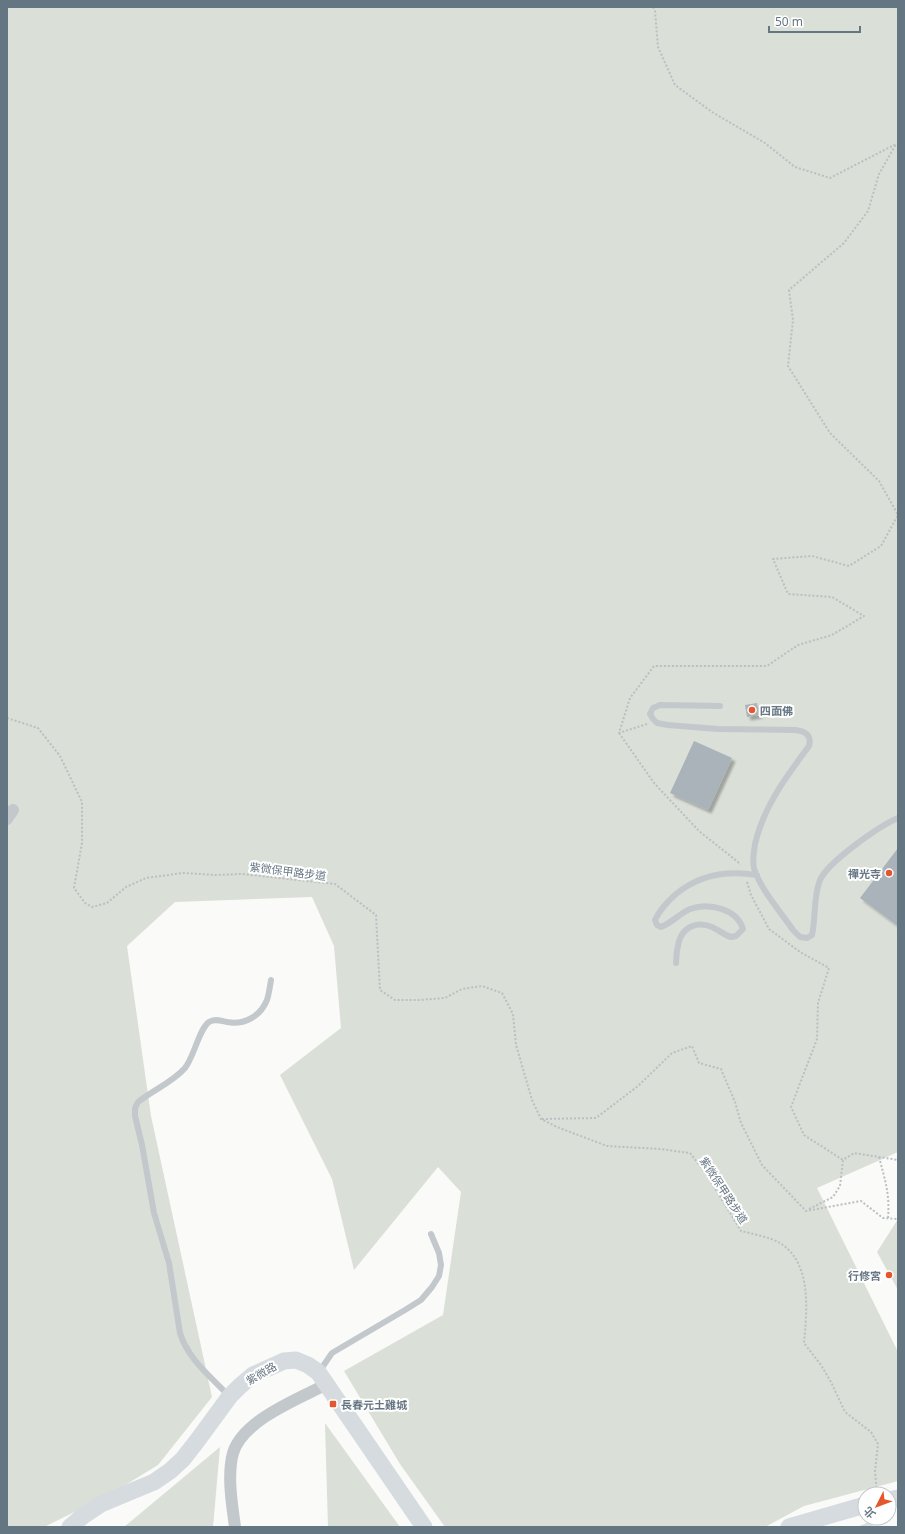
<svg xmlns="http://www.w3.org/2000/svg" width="905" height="1534" font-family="'Noto Sans','Noto Sans TC',sans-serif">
<defs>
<filter id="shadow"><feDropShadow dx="3.5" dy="3.5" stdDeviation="1" flood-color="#0004"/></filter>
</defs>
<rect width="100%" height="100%" fill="#fafaf8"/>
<path fill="#dadfd7" d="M7,7h891v1145l-81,36 81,164v129l-94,25 -39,21h-320l-45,-63 -56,-93 99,-56 18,-123 -23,-25 -84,103 -22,-91 -52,-104 61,-47 -7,-82 -22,-49 -137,5 -48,44 24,170 61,281 -54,68 -49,30 -65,32h-37z
M898,1219v71l-21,-38z
M325,1423l75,104h-72z
M220,1447l-7,80h-89z
M878,1518l-6,9h-15z"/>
<path fill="#aab3b9" filter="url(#shadow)" d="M757,703l2,12 -12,2 -2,-12z
M694,741l38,17 -24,52 -38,-17z
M898,848v78l-38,-28z"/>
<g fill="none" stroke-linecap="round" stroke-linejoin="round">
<path stroke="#bbbfc2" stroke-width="2" stroke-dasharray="2 2" stroke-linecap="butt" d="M653,7l2,4 3,36 17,38 37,27 53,31 30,24 35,11 66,-34 -17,30 -11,37 -24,32 -55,47 4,30 -5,46 42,67 49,48 19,34
M7,718l31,10 22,28 22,46v41l-8,45 11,15 7,4 15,-4 19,-16 20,-9 37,-5 32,2 27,-1 93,10 41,31 4,75 15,10h24l26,-2 17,-9 20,-3 20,7 11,21 3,31 16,55 9,19 16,8 50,19 53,3 30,4 17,22 34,56c11,3 29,6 39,12 32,20 27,67 24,100l17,22 10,17 14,30 26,20 7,12 -3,27 2,22
M647,724l-28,9 11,-35 24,-32h113l31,-21 34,-10 32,-19 -32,-19 -44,-3 -15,-35 39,-3 37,10 32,-20 17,-31
M619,733l35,50 45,48 39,31 2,3
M747,882l4,13 18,34 31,23 29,16 -11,35 -1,36 -26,68 13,28 39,25
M542,1119l54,-1 42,-32 34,-33 20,-7 7,17 22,6 14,33 6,21 21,42 44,46 55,-10 22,17 15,1
M879,1157c6,23 11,37 9,61
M809,1209l24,-12 7,-11 3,-26 11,-7 44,7"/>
<path stroke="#c3c8cc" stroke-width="6" d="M720,706l-60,-1 -7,3 -3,6 3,5 4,4 11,2 50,4 77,1c10,1 17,5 14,16 -23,31 -45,60 -54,98 -1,8 -3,17 -1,24 6,21 27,44 39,62l7,7 7,1 5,-3c4,-18 1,-37 8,-55 8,-18 59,-54 78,-62
M676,963c0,-7 1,-15 3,-22 5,-15 19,-20 33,-14 7,3 12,8 19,10l5,-1 7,-7c-6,-20 -34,-27 -53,-20 -10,4 -18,14 -29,18l-4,-2 -2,-5c5,-11 12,-18 21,-26 24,-20 51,-24 81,-19
M319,1372l13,-19 73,-43 16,-10 11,-13 7,-11 2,-11 -2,-12 -8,-19
M228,1395c-18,-19 -40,-36 -48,-62l-11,-70 -15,-50 -12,-68 -7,-29v-8l3,-6c15,-12 35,-20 47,-34 9,-11 14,-39 24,-46 6,-4 12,-1 18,0 17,3 33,-5 40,-22 2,-6 3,-14 4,-20"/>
<path stroke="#c3c8cc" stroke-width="12" d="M7,819l6,-9
M235,1527c-3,-22 -8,-52 -2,-74 10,-33 65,-54 94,-69"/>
<path stroke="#d6dbdf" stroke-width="17" d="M889,1500l9,-2
M70,1527l13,-11 18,-12 53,-22 16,-11 13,-12 14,-18 33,-45 10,-10 13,-11 31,-14 12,-1 12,5 10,7 106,155
M789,1527l76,-22"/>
</g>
<g fill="#e4572e" stroke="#fff" stroke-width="1.5">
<circle cx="752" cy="710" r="4"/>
<circle cx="889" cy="873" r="4"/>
<circle cx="889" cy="1275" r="4"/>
<rect x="329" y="1400" width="8" height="8" rx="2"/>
</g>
<g text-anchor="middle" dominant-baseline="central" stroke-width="4" stroke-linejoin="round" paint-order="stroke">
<g font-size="11" font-weight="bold" fill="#657683" stroke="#fff" text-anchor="start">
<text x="760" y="710">四面佛</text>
<text x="881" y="873" text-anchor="end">禪光寺</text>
<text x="881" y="1275" text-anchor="end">行修宮</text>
<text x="341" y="1404">長春元土雞城</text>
</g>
<g font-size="11" fill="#657683" stroke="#fff">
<text transform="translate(288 871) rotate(7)">紫微保甲路步道</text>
<text transform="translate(724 1190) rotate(57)">紫微保甲路步道</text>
<text transform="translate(261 1373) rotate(-30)">紫微路</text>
</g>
</g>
<rect width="905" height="1534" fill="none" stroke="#657683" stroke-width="16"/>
<g transform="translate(877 1506) rotate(228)"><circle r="19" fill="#ffffff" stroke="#c1c8cd"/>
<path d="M0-3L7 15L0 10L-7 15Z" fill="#e4572e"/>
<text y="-6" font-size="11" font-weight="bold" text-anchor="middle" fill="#657683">北</text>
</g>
<path d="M769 26v6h91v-6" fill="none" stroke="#657683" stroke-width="2"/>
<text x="775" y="26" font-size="12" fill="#657683" stroke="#ffffff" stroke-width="3" paint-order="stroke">50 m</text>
</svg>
